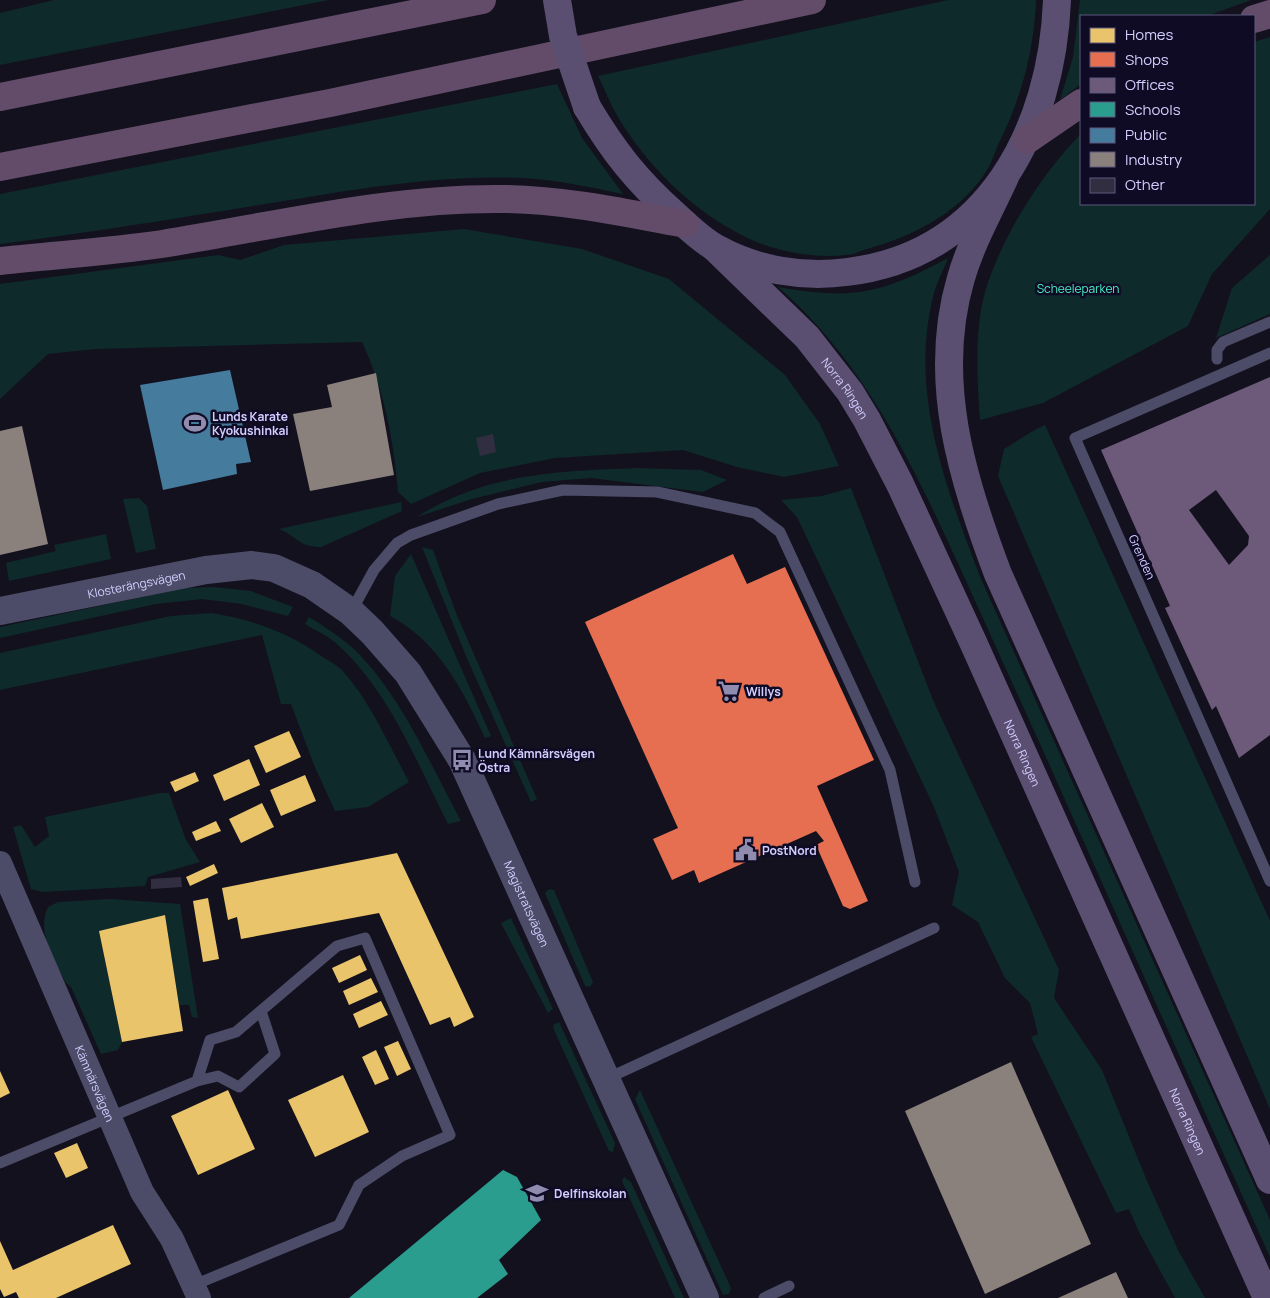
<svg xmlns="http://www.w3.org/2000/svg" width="1270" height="1298" font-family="Manrope,sans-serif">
<rect width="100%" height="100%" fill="#13111e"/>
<path fill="#0f2a2b" d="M54,0h275l-329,65v-52z
M948,0h88c-2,52 -15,99 -38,145 -4,10 -8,22 -15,31 -26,38 -72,61 -116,73 -7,2 -14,6 -21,6 -36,4 -79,-5 -110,-23 -47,-25 -91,-69 -118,-115 -8,-13 -13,-28 -20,-41z
M1080,0h171l-44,16h-126v68l-21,16 13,-43z
M1270,37v172l-58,65 -24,52 -145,77 -63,17c-3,-41 -6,-87 5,-128 16,-54 56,-118 96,-158v70h173v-162z
M557,84l25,54 41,56c-33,-7 -66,-14 -101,-16 -88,-4 -176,13 -263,27 -86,14 -172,28 -259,39v-50z
M464,229l118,20 87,30 116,96 35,49 19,42 -55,11 -47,-10 -54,-17 -128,8 -75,15 -69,31 -13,-12c-4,-51 -14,-103 -36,-150l-267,7 -47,5 -48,45v-115l218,-29 22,5 44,-15z
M1270,255v59l-54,24 16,-50z
M948,258c-5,13 -12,26 -15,39 -24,98 14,193 48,282l289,641v37c-77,-170 -153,-341 -229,-511 -27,-59 -53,-117 -80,-176 -47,-103 -96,-208 -183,-283 75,13 103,7 170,-29z
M1045,425l225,496v188l-272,-633 6,-27c14,-8 25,-17 41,-24z
M637,468l64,2 26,10 -24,12 -112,-14 -49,4 -70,17 -55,18c67,-44 143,-46 220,-49z
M851,488l82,212 126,270 -5,28 48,72 45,111 31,69 27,48h-30l-36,-66 -10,-23 -13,4 -85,-176 7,-3 -8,-31 -25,-25 -27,-56 -26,-17 7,-33 -25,-65 -137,-290 -16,-17 41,-4z
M139,498l8,8 9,43 -20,4 -13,-54z
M401,502l1,9 -81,36c-22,0 -23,-10 -42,-18z
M106,534l5,25 -102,22 -3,-18 50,-12 -2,-6z
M422,547l11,3 23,63 81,186 -6,3 -65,-146z
M411,554l80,182 -6,2c-22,-48 -47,-97 -95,-122l5,-40z
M214,587l37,4 42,16 -5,9 -46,-12 -40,-5 -46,5 -156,34v-11l184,-39z
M212,613c41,7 75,19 109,43 7,4 16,9 22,15 28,32 46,74 66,111l-41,25 -33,4 -21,-46 -23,-61h-10l-19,-69 -262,55v-37l171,-37z
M309,617c16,10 32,20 46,33 47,47 75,114 106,171l-13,3c-31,-61 -59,-133 -110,-179 -9,-9 -22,-14 -33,-21z
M160,793h9l17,47 14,22 -52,15 -3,9 -103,6 -11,-3 -18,-62 8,-2 14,22 14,-11 -4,-19z
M549,889l5,1 39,92 -3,5 -5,-1 -40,-93z
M110,899l70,5 18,114 -6,-1 -3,-12h-10l-14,-90 -66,16 23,111 -4,8 -17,4 -30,-67 -5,-4c-11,-22 -30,-51 -18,-76l10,-5z
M511,918l42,91 -5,4 -47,-90z
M559,1022l56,121 -2,9 -4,-1 -55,-121 -1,-5z
M640,1090l91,198 -2,6 -6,1 -88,-196z
M624,1177l7,5 53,116h-9l-53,-117z"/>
<path fill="#e9c46a" d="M289,731l12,26 -35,16 -12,-27z
M249,759l11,26 -36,16 -11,-26z
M195,772l4,9 -24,11 -5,-10z
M305,775l11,26 -35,15 -11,-26z
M262,803l12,24 -33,16 -12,-24z
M216,821l5,10 -25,10 -4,-9z
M397,853l77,164 -20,10 -4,-10 -20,8 -51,-112 -138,26 -4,-22 -9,3 -6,-32z
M214,864l4,9 -28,13 -4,-9z
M208,898l11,61 -16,3 -10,-61z
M165,915l18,116 -61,11 -23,-111z
M360,955l7,15 -28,13 -7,-15z
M371,978l7,14 -29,13 -6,-14z
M381,1001l7,14 -29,13 -6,-14z
M398,1041l13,28 -14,7 -13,-29z
M376,1050l13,29 -14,6 -13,-28z
M0,1071l10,22 -10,5z
M343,1075l26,57 -54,25 -27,-57z
M228,1090l27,59 -57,26 -27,-59z
M77,1143l11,25 -22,10 -12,-25z
M113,1225l18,39 -75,34h-37l-3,-6 -12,5 -4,-8v-48l13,29z"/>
<path fill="#e76f51" d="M733,554l14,30 38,-17 89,193 -57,26 51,115 -18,8 -7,-3 -27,-61 8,-4 -8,-10 -117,52 -5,-13 -22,10 -19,-41 25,-11 -93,-206z"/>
<path fill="#6d597a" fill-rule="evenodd" d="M1270,377v358l-31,23 -23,-52 -4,4 -47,-102 5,-2 -69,-156zM1216,490l33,46 -1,9 -19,20 -40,-55z"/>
<path fill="#2a9d8f" d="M503,1170l14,7 24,43 -42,40 9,14 -31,24h-128z"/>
<path fill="#457b9d" d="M230,370l21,92 -15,2 1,10 -74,16 -23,-105z"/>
<path fill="#8a817c" d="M376,373l18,102 -84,16 -17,-77 39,-7 -5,-22z
M22,426l26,118 -48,11v-124z
M1011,1062l80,182 -106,50 -80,-183z
M1116,1272l12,26h-70z"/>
<path fill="#312e41" d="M493,434l3,18 -16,4 -4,-18z
M181,877l1,10 -31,2v-10z"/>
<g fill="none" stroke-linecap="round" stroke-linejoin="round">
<path stroke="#4c4b68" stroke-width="11" d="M1270,353l-195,85 195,443
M1217,359v-9l6,-8 47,-20
M351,612l23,-42 23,-27 14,-8 87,-31 65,-14 94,2 98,21 25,19 110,238 25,112
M606,1079l328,-151
M197,1081l21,-5 21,11 36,-33 -14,-43
M0,1163l197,-82 13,-41 26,-8 101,-86 28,-8 85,197 -48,21 -43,29 -20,40 -145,60
M764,1298l25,-12"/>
<path stroke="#4c4b68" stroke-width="24" id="s1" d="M0,863l142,329 30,47 27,59"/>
<path stroke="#4c4b68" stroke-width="28" id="s2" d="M0,611l206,-41 46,-5 22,3 38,17 39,27 21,20 36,41 54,87 243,538"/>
<g stroke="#5a4e71" stroke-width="28">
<path d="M587,107c27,45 49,73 88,108 12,11 26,25 41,33 39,22 87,30 131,24 141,-17 205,-142 210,-272"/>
<path d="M1005,177c-15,33 -34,66 -44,101 -30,101 1,201 37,296l272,606"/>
<path id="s3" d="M715,248l92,89 43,55 17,28 33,64 73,158 294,656"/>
</g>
<path stroke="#634c69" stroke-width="28" d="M1254,19l16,-5
M0,97l482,-97
M1027,140l54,-37
M0,167l330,-64 482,-103
M0,261c54,-6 108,-9 162,-17 113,-18 228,-47 344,-45 60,1 120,14 179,25"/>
<path stroke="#5a4e71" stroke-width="28" d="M557,0l6,36 24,71"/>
</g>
<defs>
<g id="stadium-bare" transform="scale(1.725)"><path d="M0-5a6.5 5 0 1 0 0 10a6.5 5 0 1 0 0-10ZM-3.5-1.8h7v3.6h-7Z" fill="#908cb0" stroke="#0f0b24" stroke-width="2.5" paint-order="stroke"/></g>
<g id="supermarket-bare" transform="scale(1.725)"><path d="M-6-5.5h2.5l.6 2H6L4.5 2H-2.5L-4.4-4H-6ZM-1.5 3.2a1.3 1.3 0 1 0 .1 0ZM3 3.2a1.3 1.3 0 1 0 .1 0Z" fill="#908cb0" stroke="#0f0b24" stroke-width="2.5" paint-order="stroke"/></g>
<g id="bus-bare" transform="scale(1.725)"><path d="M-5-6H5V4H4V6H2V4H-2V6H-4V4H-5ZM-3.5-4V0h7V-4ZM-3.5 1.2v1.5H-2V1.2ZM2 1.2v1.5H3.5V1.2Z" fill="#908cb0" stroke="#0f0b24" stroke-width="2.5" paint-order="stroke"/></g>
<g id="civic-bare" transform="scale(1.725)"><path d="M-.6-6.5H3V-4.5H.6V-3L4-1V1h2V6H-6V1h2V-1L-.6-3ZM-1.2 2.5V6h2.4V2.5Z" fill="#908cb0" stroke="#0f0b24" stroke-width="2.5" paint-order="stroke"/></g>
<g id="school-bare" transform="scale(1.725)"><path d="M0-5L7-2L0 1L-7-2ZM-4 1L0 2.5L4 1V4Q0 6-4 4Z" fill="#908cb0" stroke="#0f0b24" stroke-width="2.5" paint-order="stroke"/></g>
</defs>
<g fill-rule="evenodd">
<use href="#stadium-bare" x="195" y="423"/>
<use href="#supermarket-bare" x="729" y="691"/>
<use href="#bus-bare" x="462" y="760"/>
<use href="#civic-bare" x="746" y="850"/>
<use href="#school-bare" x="537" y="1193"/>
</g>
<g text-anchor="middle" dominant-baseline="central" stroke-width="5" stroke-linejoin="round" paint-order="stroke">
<g font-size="12" fill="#4decc4" stroke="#0f0b24">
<text x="1078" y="288">Scheeleparken</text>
</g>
<g font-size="12" fill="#d3ceff" stroke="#0f0b24">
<text stroke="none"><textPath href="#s3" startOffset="192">Norra Ringen</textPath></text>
<text transform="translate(1142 557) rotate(66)">Grenden</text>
<text stroke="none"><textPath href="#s2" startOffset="139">Klosterängsvägen</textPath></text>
<text stroke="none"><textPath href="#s3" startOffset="598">Norra Ringen</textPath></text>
<text stroke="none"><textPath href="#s2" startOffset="711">Magistratsvägen</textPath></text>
<text stroke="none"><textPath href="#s1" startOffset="240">Kämnärsvägen</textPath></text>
<text stroke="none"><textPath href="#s3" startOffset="1002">Norra Ringen</textPath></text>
</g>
<g font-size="12" font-weight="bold" fill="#d3ceff" stroke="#0f0b24" text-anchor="start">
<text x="212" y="416">Lunds Karate<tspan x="212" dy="14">Kyokushinkai</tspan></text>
<text x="746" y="691">Willys</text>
<text x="478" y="753">Lund Kämnärsvägen<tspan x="478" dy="14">Östra</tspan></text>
<text x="762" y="850">PostNord</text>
<text x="554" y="1193">Delfinskolan</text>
</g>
</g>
<rect x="1080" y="15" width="175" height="190" fill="#0f0b24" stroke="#5d597c"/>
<rect x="1090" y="28" width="25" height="15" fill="#e9c46a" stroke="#5d597c"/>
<text x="1125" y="40" font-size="15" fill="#d3ceff">Homes</text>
<rect x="1090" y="52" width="25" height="15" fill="#e76f51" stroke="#5d597c"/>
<text x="1125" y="65" font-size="15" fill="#d3ceff">Shops</text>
<rect x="1090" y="78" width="25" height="15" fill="#6d597a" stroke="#5d597c"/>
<text x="1125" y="90" font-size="15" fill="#d3ceff">Offices</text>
<rect x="1090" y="102" width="25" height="15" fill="#2a9d8f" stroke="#5d597c"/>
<text x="1125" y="115" font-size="15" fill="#d3ceff">Schools</text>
<rect x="1090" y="128" width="25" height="15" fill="#457b9d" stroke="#5d597c"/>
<text x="1125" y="140" font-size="15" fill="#d3ceff">Public</text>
<rect x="1090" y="152" width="25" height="15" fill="#8a817c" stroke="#5d597c"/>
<text x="1125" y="165" font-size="15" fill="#d3ceff">Industry</text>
<rect x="1090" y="178" width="25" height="15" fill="#312e41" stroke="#5d597c"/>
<text x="1125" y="190" font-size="15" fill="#d3ceff">Other</text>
</svg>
